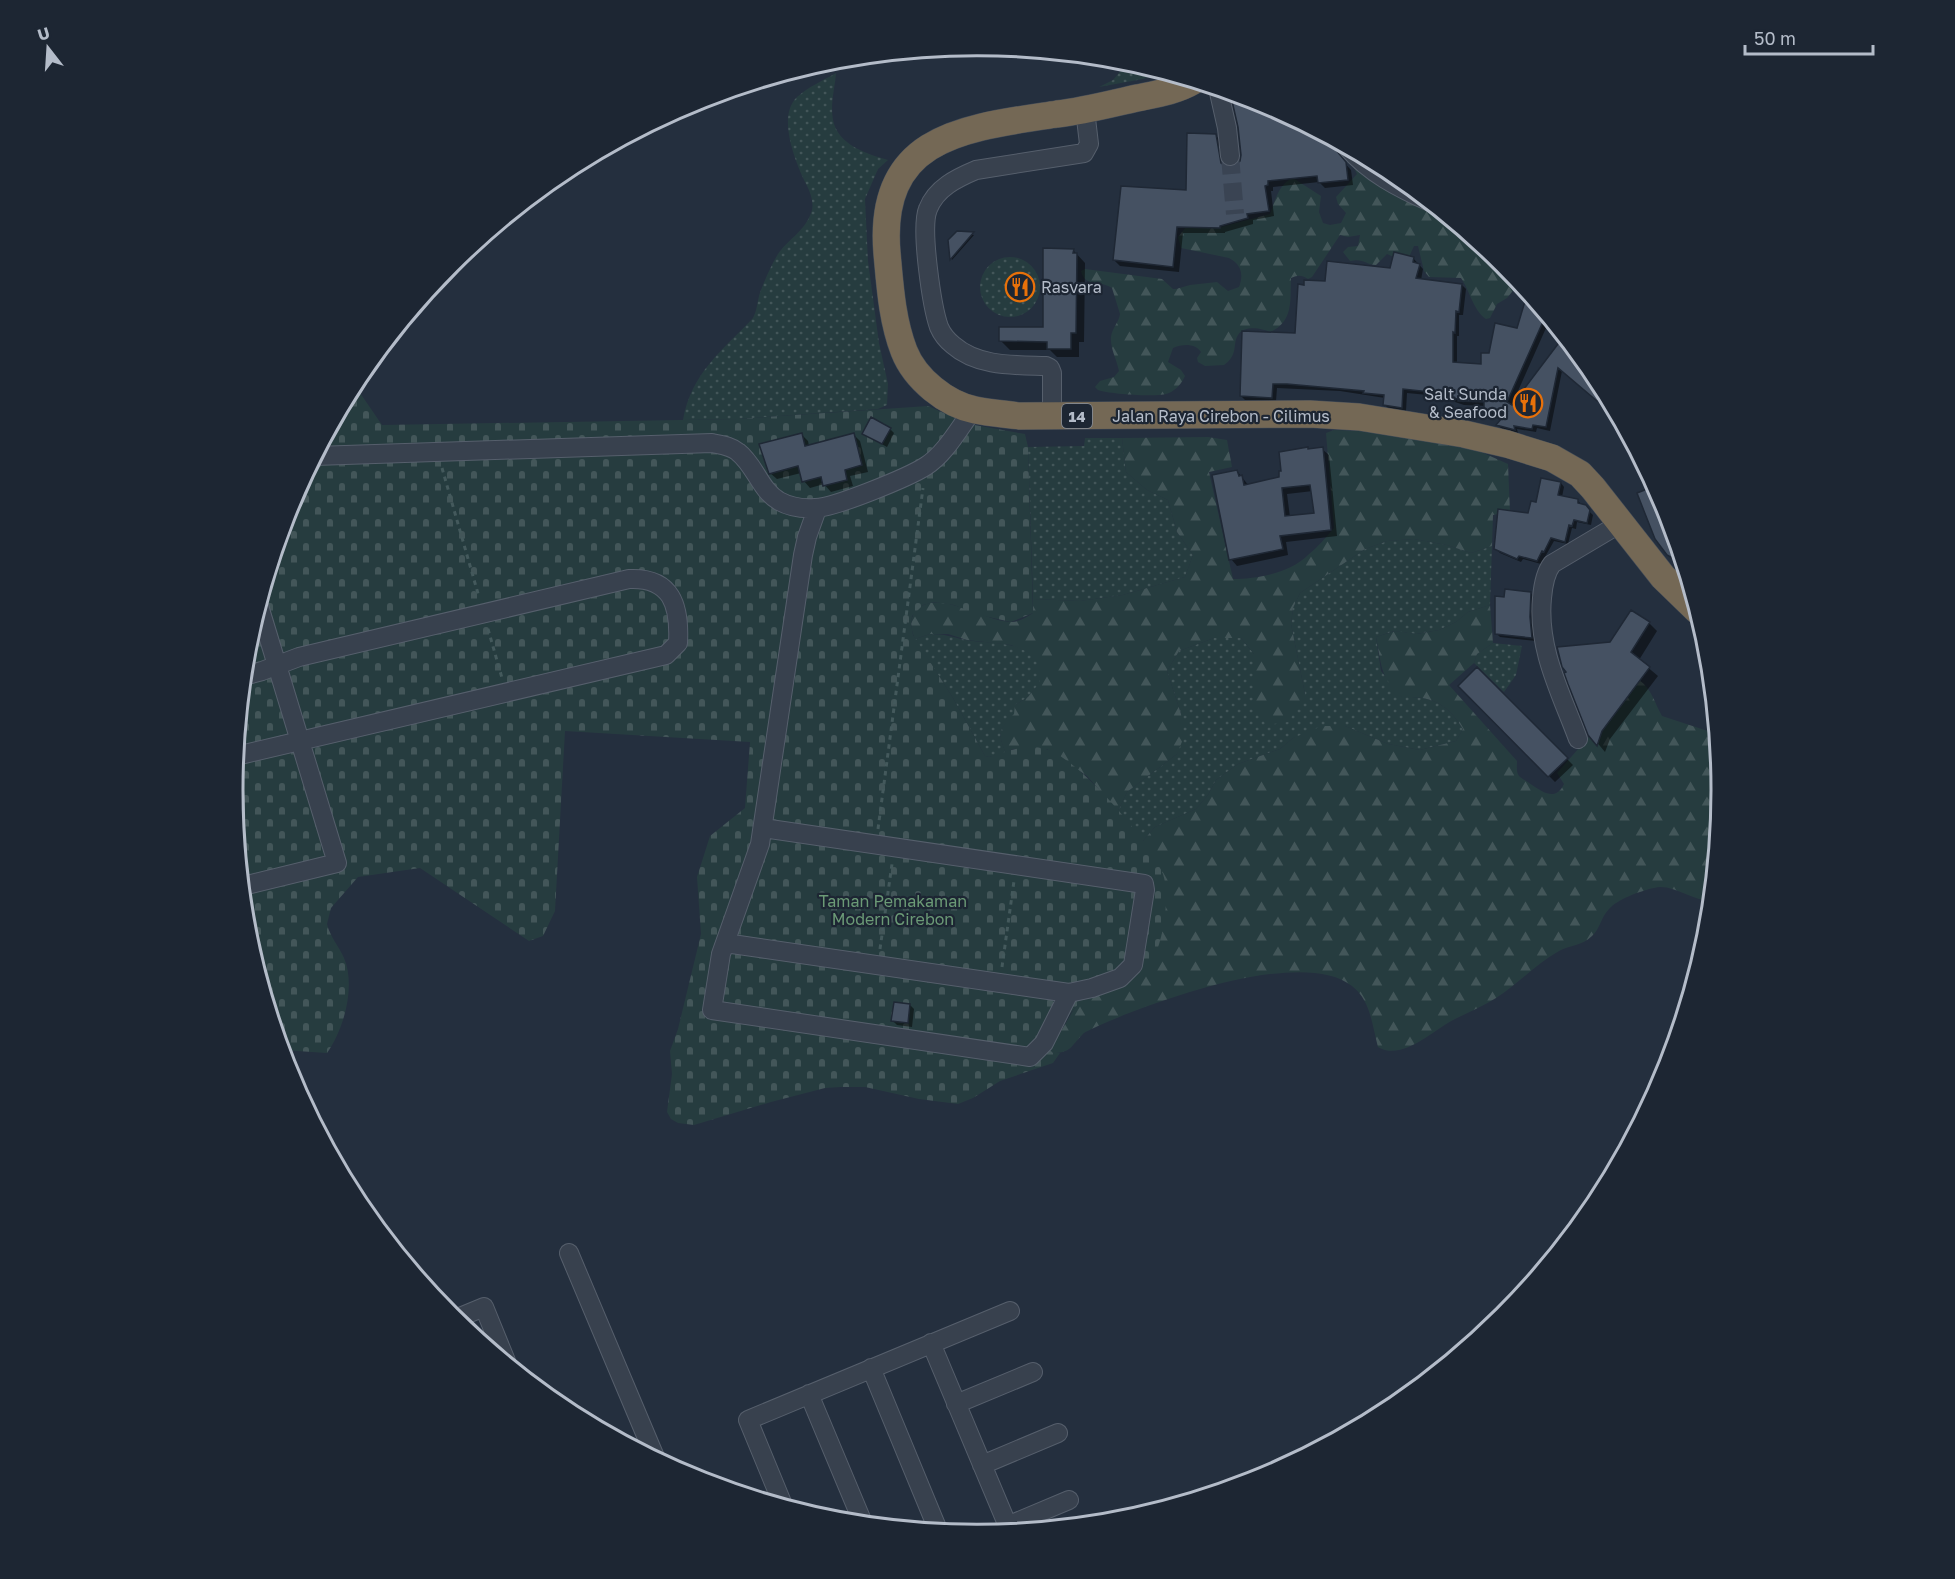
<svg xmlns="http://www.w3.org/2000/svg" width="1955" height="1579" font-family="'Golos Text',sans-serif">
<defs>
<pattern id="grass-dots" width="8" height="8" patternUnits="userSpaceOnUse" patternTransform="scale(1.5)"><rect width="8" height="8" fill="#263c3f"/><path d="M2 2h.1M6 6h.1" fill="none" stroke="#435659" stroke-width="1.8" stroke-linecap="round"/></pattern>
<pattern id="forest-firs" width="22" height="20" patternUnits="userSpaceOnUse" patternTransform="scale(1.5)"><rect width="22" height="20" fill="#263c3f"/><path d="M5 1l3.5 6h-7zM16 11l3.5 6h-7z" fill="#435659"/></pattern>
<pattern id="cemetery-stones" width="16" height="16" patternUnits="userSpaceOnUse" patternTransform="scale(1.5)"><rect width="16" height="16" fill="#263c3f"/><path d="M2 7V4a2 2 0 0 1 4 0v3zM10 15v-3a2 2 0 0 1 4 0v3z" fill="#435659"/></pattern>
</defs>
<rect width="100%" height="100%" fill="#242f3e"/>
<path fill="url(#grass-dots)" d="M1129,61l35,11 -21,7 -44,8 14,-7z
M836,73c-1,14 -6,32 -3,47 5,25 34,34 55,40l-10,9 -13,30 3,62 11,82 9,41 -1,21 -9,4 -140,10 -55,1c8,-47 40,-70 70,-102 4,-8 4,-14 6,-22 2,-8 16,-40 22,-46 11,-13 26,-22 31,-40 2,-10 -3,-21 -8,-30 -9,-20 -27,-64 -7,-83 11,-10 27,-17 39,-24z
M980 287a30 30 0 1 1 60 0a30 30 0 1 1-60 0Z
M1085,438h37l4,34 21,18 21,10 9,32 16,23 -8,22 -62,18 -43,6 -47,-2 -5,-152 56,-1z
M1414,539l33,6 24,8 21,-7 -2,59 -22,7 -12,10 -17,8 -23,4 -22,-3 -18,6 5,34 21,26c30,-1 45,6 61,32l-7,12 -36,9 -32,-6 -43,-18 -52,12 -13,11 -42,15 -22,16 -8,15 -12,14 -41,18 -13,15 -24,-31 9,-19 50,-38 4,-40 -14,-43 12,-20 35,-13h27l13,16v57l51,-17 -14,-70 2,-16 7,-15 65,-44 22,-8z
M930,634c15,0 22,3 36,6 21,4 62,0 73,24 2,5 1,13 1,19l-12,14 -13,8v9c-16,15 -18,19 -9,39l-17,4 -4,-1 -32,-58 -38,-59z
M1493,643l29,3 -6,29 -12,17 -30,-29 3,-9z"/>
<path fill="url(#forest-firs)" d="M1333,139l58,32 113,92 16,19 -13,16 -10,6 -7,14 -4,1c-13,-9 -16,-28 -25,-41l-32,-1 -5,-6 -6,-25h-4l-5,11h-15l-7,-3 -11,11c-12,-1 -12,-7 -26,-4l-7,-9 5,-5 10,-1 2,-11 -12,2 -8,-2 -28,42 -4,2c-7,-4 -9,-4 -17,-1 -1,21 3,44 -21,54 -8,-4 -26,-7 -32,3 -6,9 1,19 -14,30l-19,1 -7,-4 -1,-4 4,-6c-6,-9 -19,-8 -28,-4l-5,14 13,8 4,6c-3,7 -9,14 -16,17 -10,5 -60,1 -71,-3l-3,-3 5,-6 14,-4 5,-6c-2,-11 -9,-23 -8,-34 1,-9 8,-15 9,-23l-8,-26c-11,-8 -27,0 -31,-17l4,-2 77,10 11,10h3l14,-4 27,-3 11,9 11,-4c5,-13 2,-23 -10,-29l-48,-10 -3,-11 12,-15 27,6 53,-14c5,-13 9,-31 23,-36l28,18 -2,16 4,11 7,2 11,-2 5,-10 -8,-9 -2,-7 21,-23 -6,-12z
M1334,430l32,1 104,16 38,17 2,48 -17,3 -1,31 -21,7 -24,-8 -33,-6 -27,2 -22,8 -65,44 -7,15 -2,16 14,70 -17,28 -21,3 -13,-14v-57l-13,-16h-27l-35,13 -12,20 14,43 2,25 -6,15 -50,38 -9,19 -31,-35 -40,-27h-34l-7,4c-9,-20 -7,-24 8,-39l1,-9 13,-8 12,-15 -2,-18 -10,-12 -17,-7 -44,-5 -19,-6h-18l-15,5c-4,-9 -6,-19 0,-27 20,-26 69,10 97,10 7,0 15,-5 21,-9v-14l47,2 43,-6 62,-18 8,-22 -16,-23 -9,-32 -21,-10 -21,-18 -4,-34 86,-1 19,3 5,27 -23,5 24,107c24,0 57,-6 75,-24 10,-8 18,-18 26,-27l-8,-95z
M1490,605l3,38 -16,11 -3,9 -25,22 68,76c0,5 -1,11 2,15 3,3 9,6 13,9 12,8 24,16 32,-1l-7,-11 82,-93c13,9 15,22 23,36l55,18 5,56 -11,111c-19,0 -39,-18 -57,-13 -14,3 -36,11 -45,21 -8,8 -9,20 -17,27 -10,10 -22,9 -33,15 -23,13 -41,33 -63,47 -13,8 -27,14 -41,21 -21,10 -52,43 -77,28 -6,-22 -7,-46 -26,-61 -50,-40 -202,17 -254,40 -5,3 -13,5 -16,9 -11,11 -11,18 -29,18l-3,-3 24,-41 8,-9 79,-66c8,-43 7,-56 -19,-92l13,-15 41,-18 12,-14 8,-15 22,-16 42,-15 13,-11 29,-12h23l43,18 32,6 36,-9 7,-12c-16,-26 -31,-33 -61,-32 -23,-21 -20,-32 -26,-60l19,-6 22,3 22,-4 17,-8 12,-10z"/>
<path fill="url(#cemetery-stones)" d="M352,387l6,3 24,35 356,-6 190,-13 41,18 56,10 3,13 5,166 -22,9 -31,-7 -26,-10 -20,-3 -11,3 -11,11 -1,8 2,11 40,63 32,58 4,1c17,-5 34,-13 53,-9 33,5 109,95 121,126 7,20 1,62 -8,81 -12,27 -27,28 -53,37 -7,3 -15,4 -20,9 -14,11 -22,31 -31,45l-1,4 3,3h7l-7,10 -53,18 -27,17 -15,6 -39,-5 -54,-12h-24l-16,1 -54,14 -77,23 -16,-2 -7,-4 -4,-7 5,-38 -2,-23 8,-22 23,-95 -4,-57 13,-41 35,-28 5,-66 -185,-11 -10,180 -12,25 -14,5 -109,-73 -62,9 -27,31 -4,16c3,13 12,22 17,34 12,28 0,71 -17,95l-45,-3 -35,-116 -14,-145 14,-145 43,-140z"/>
<path fill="#0007" fill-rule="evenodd" d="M1233,93l30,9 60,32 2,14 9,-1 6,6 1,6 10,11 2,15 -28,3 -6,-6 -46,5v4h-2l3,25 -21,4v4l-28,8v1h-42l-4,39 -59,-6 -6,-6 74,-68 28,-56 6,6 4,26 6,1 9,-7 -1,-36z
M957,232l17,3 -22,25 -2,-20z
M1073,250l12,13 -1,79h-5v15h-22l-7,-7h-40l-9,-9 43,-12z
M1413,258l10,11 -2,11 41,5 4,4 -3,26h-4v21h-2v28l26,2 7,-12 28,-24 9,-30 10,3 13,16 -40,90 55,-72 3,4 -1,7 30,28 18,35 -11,-9 -2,2 -40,-33 -12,60 -13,-3 -1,4 -19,-3 1,4 -16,-4 -4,-4 8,-9 -16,-1 -5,-4 1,-5 -22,-1 -9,-3 -6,-5 -42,-4 -1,18 -17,-2 -5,-5 1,-6 -45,-7 -63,-3 -1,13 -31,-1 -4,-4 55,-62 31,-51 64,-14z
M890,429l4,4 -7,14 -23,-13z
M1627,433l5,10 -7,-7z
M801,434l7,7 1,5 44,-12 7,7 8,31 -18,4 3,10 -22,6 -7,-8 -14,4 -6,-7 -3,-8 -24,6 -7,-6z
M1322,449l7,6 8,81 -51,6 2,13 -51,11 -6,-7 6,-88 12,15 32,-7 28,-28zM1313,491l2,24 -25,2 -3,-23z
M1561,483l3,4 -2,10 16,4 15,14 -2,10 -14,-3 -1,7 -4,-1 -4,16 -14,-3 -13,23 -18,-5 -2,3 -21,-9 -4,-4 33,-35 8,-10z
M1656,487l9,18 19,61 -16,-12 -29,-61z
M1531,593l4,5 1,43 -36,-4 -4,-4 9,-34z
M1649,623l8,8 -18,29 19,16 -48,63 -5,13 -15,-18 21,-90z
M1477,669l96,96 -18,17 -95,-96z
M910,1005l4,4 -2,18 -15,-2 -4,-4z"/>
<path fill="#455162" stroke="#1f2835" stroke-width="1.5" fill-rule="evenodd" d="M1230,92l33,10 74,40 -1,8 10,12 2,18 -30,3 -1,-7 -49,5v4l-3,1 4,25 -22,3 1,4 -28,8v2l-43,-1 -4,40 -60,-7 8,-74 65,4 1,-57 29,1 5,29 5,3 6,1 8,-6 1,-6 -3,-28z
M957,231l17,1 -24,28 -2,-20z
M1043,248l31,1 -1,4h4l-1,80h-5v16h-24v-7l-48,-1v-14h44z
M1394,252l20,5 -1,5 7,2 -4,14 46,6 -3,28 -3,-1 -1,22 -2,-1v30l28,2v-11h8l6,-30 22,5 9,-30 9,3 11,14 -39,87 5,3 52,-69 -1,7 17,12 17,21 8,15 -8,10 -39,-33 -12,59 -13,-2 -1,4 -18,-3 1,4 -19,-5 11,-13 -23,-1v-9l-26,-1v-2l-9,-1v-4l-46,-5 -1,19 -19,-3 1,-10 -21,-2 1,-2 -77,-7h-14l-1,14 -32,-2 2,-65 53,2 3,-49 6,1v-5l21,1 2,-20 63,7z
M871,417l20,11 -9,16 -20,-10z
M802,433l3,13 49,-13 8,32 -17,5 2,10 -24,6 -2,-9 -19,5 -4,-16 -29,8 -10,-30z
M1308,447v2l15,-2 8,83 -51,6 3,13 -54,11 -17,-85 25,-5 2,6 3,-1 2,10 35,-8v-6h2l-2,-19zM1310,485l4,28 -29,3 -3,-28z
M1541,478l20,4 -3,13 20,4v4l8,2 4,5 -3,13 -13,-3 -2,6 -3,-1 -4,17 -14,-4 -7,14 -2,-1 -5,10 -18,-5 -2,3 -23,-10 4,-40 30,4 3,-12 5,1z
M1655,486l10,19 18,59 -16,-9 -12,-16 -11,-28 -7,-18z
M1505,589l26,3 -1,25 2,21 -37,-4v-38l9,1z
M1631,610l19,12 -19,30 19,15 -48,64 -5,15 -9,-11 -20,-51 -4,-11 2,-1 -4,-5 -5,-20 53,-5z
M1477,667l91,91 -20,19 -90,-91z
M894,1002l16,2 -2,19 -17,-2z"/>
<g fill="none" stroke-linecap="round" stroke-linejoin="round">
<path stroke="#3a4453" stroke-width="18" stroke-dasharray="18 9" stroke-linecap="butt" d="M1230,156l5,58"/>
<g stroke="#565f6c" stroke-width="20">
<path id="minor" d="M1218,88l9,40 3,28
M1347,147c22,26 52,41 83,55
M1052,416v-43l-2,-5 -4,-2c-31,-1 -68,1 -93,-21 -5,-4 -11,-11 -14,-18 -7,-20 -19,-99 -11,-118 8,-21 29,-31 48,-39l108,-17 5,-9 -4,-34
M315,456l397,-13c9,2 19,3 26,9 17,13 22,38 41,49 11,6 23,8 36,7 19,0 94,-31 111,-42 20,-13 33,-38 47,-56
M817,509l-10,28 -4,18 -43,289 -39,110 -9,56 318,47 14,-14 25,-50
M1578,739c-17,-46 -41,-90 -36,-141 1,-12 3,-25 10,-34l69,-41
M236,756l430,-101 12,-12c2,-37 -6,-66 -49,-64l-330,78 -37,14 -18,5
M243,886l94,-23 -78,-257
M725,943l344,50 23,-5 28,-10 13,-13 12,-75 -1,-6 -381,-56
M569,1253l86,204
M455,1319l29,-12 22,54
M931,1343l79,188
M871,1368l67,162
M809,1394l54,129
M956,1404l77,-32
M982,1465l76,-32
M783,1505l-35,-85 262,-109
M1007,1526l62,-26"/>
</g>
<g stroke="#434c59" stroke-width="28">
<path id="highway" d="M1193,81c-17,10 -37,13 -56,17 -27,6 -53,13 -80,16 -92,14 -180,21 -170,139 3,33 5,67 17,98 11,28 42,53 71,59 15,3 30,4 45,6l290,-2 49,3 105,17 43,10 45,14 28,16 13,14 70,89 34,33"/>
</g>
<path stroke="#44595c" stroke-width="3" stroke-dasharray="4.5 4.5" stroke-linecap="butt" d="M442,468l37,129
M488,629l14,49
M878,829l45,-341
M880,949l12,-85
M1002,967l12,-86"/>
<use href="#minor" stroke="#38414e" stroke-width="18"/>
<use href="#highway" stroke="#746855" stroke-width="27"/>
</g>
<defs>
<g id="restaurant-ring" transform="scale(1.5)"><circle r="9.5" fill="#1d2633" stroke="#e8710a" stroke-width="1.5"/><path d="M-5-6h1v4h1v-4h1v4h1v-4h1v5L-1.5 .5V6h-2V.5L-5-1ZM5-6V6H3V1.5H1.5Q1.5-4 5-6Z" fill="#e8710a"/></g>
</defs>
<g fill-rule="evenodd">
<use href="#restaurant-ring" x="1020" y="287"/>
<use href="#restaurant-ring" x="1528" y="403"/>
</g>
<g text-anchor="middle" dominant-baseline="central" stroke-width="4.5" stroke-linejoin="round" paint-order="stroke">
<rect fill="#1d2633" stroke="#878f9c" stroke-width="1.5" x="1062" y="404" width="30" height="24" rx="4.5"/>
<g font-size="15" font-weight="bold" fill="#b4bcc9">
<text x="1077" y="416">14</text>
</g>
<g font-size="16" fill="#b4bcc9" stroke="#1d2633" text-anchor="start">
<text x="1041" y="287">Rasvara</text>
<text x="1507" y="394" text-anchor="end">Salt Sunda<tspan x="1507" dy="18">&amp; Seafood</tspan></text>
</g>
<g font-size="16" fill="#b4bcc9" stroke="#1d2633">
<text x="1221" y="416">Jalan Raya Cirebon - Cilimus</text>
</g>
<g font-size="16" fill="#6b9a76" stroke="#1d2633">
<text x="893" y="901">Taman Pemakaman<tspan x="893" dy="18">Modern Cirebon</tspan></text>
</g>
</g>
<path d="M0 0H1955V1579H0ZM243 790a734 734 0 1 1 1468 0a734 734 0 1 1-1468 0Z" fill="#1d2633" fill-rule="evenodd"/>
<path fill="none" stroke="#b4bcc9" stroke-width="3" d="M243 790a734 734 0 1 1 1468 0a734 734 0 1 1-1468 0Z"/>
<g transform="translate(48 48) rotate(343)" stroke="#1d2633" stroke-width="4.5" paint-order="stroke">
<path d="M0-4.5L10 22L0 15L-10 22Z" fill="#b4bcc9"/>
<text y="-9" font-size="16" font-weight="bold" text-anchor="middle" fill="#b4bcc9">U</text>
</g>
<path d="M1745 45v9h128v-9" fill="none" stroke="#b4bcc9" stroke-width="3"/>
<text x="1754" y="45" font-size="18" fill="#b4bcc9" stroke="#1d2633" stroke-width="4.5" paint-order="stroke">50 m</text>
</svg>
